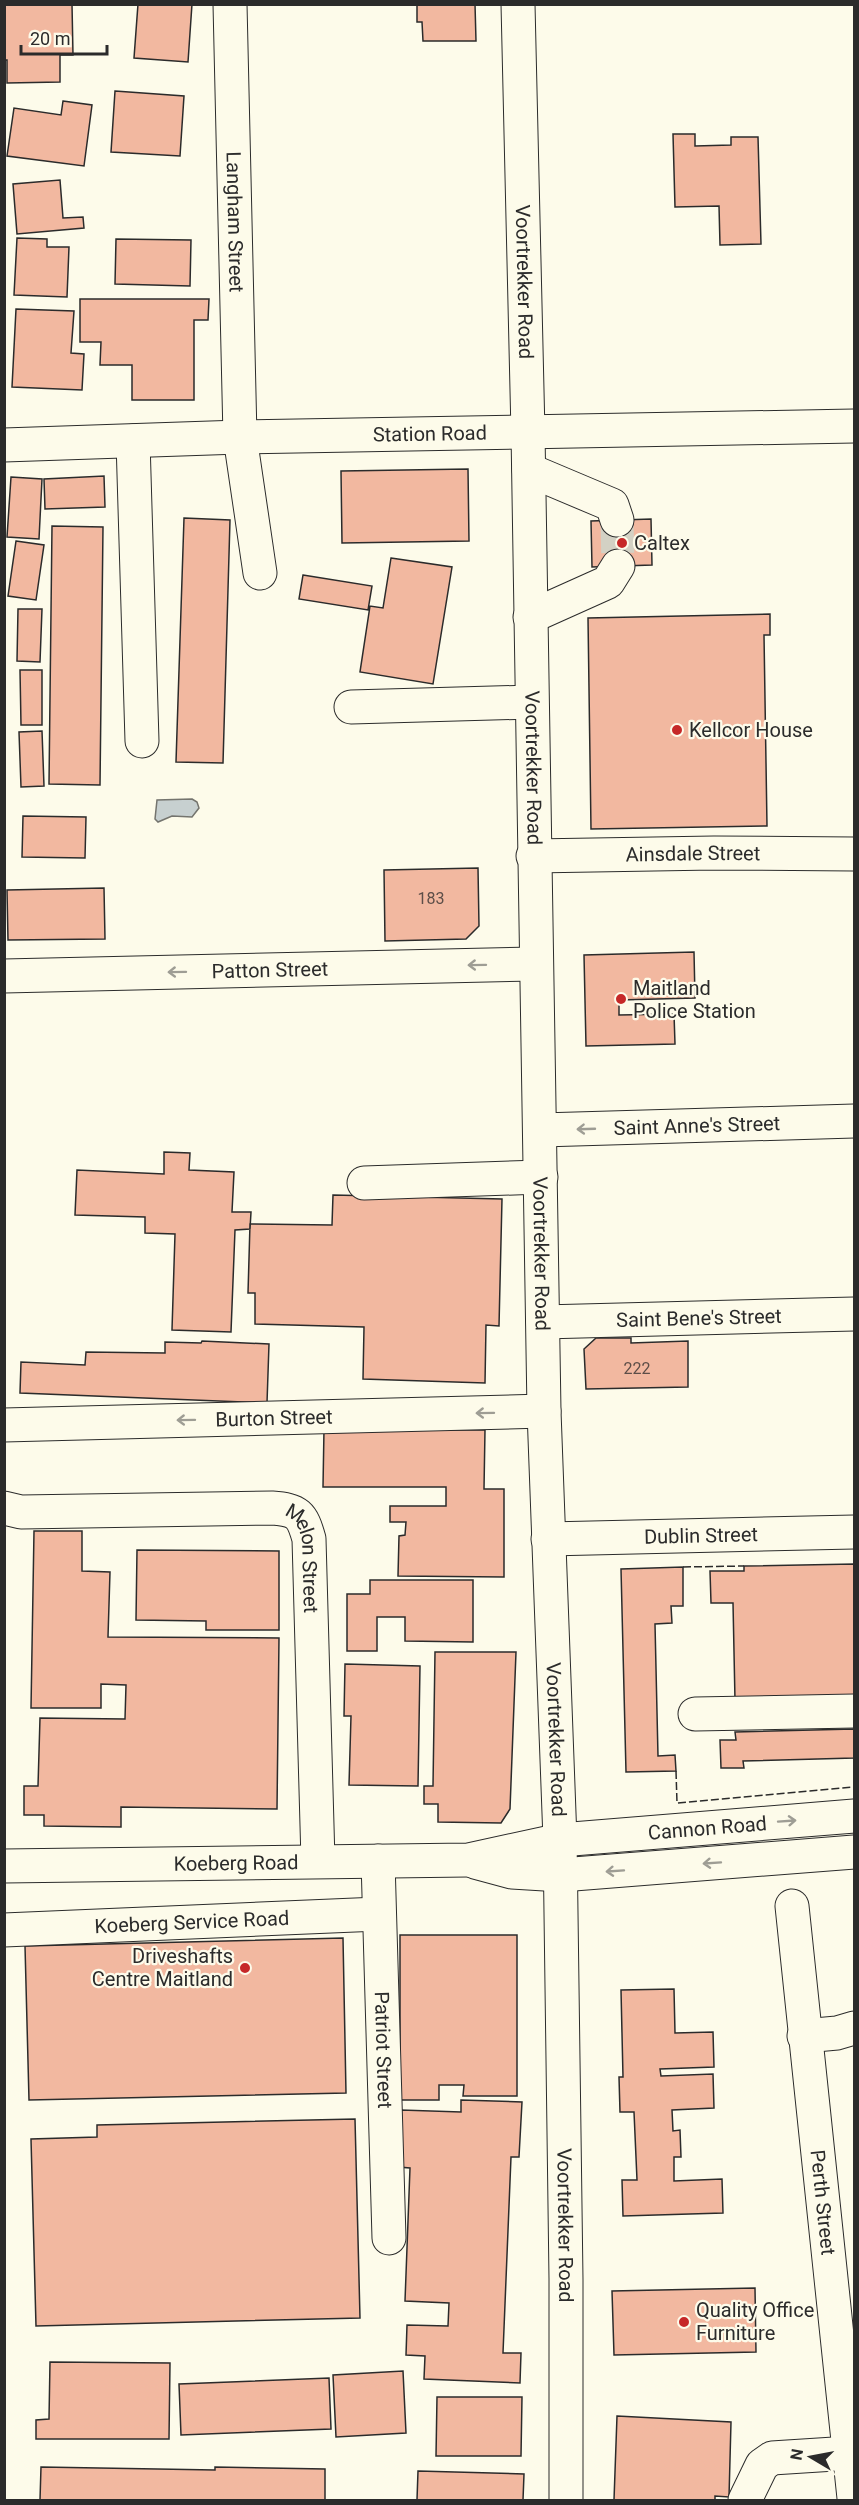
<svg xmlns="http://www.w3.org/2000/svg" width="859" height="2505" font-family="Roboto,sans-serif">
<rect width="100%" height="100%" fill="#fdfbea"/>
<path fill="#c7d0d0" stroke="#74746e" stroke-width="1.5" d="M192,799l5,3 2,6 -7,9 -20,-1 -14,6 -3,-3 2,-19z"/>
<path fill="#f2b8a0" stroke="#2b2b2b" stroke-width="1.5" d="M4,4h68l1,51h-13v27l-53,1v-23h-3z
M138,4h54l-4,58 -54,-4z
M417,4h58l1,37h-53l-1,-19h-5z
M115,91l69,5 -4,60 -69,-4z
M63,101l29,4 -8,61 -77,-10 7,-48 47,7z
M673,134h22v12l36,-1v-8h27l3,107 -41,1 -1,-39 -44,1z
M60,180l3,38 20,-1 1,11 -67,6 -4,-50z
M17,238l30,1v8h22l-2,50 -53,-2z
M116,239l75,1 -1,46 -75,-2z
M80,299h129l-1,21h-14v80h-62v-35h-32l1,-23h-21z
M16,309l58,2 -3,42 13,1 -2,36 -70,-3z
M468,469l1,72 -127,2 -1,-72z
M104,476l1,31 -60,2 -1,-30z
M11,477l31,2 -3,60 -32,-2z
M184,518l46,2 -7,243 -47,-1z
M651,519l1,46 -60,2 -1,-46z
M52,526l51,1 -3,258 -51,-1z
M16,541l28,4 -8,55 -28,-4z
M391,558l61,9 -19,117 -73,-12 10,-66 13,2z
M303,575l69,11 -4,24 -69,-11z
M18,609h24l-2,53 -23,-1z
M770,614v21h-6l3,191 -176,3 -3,-211z
M20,670h22v55h-21z
M42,731l2,55 -23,1 -2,-55z
M23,816l63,1 -1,41 -63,-1z
M478,868l1,58 -13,13 -81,2 -1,-71z
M104,888l1,51 -97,1 -1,-50z
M694,952l1,46 -76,2v15l55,-1 1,30 -89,2 -2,-91z
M164,1152l26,1 -1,17 45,2 -2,40h19l-1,17 -15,1 -4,102 -59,-2 3,-96 -30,-1v-16l-70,-2 2,-45 87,4z
M333,1195l169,4 -3,127 -13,-1 -1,58 -122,-4 1,-52 -109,-3v-31h-7l2,-69 82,1z
M596,1338h35v5l57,-2v46l-102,2 -2,-40z
M202,1341l67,3 -2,59 -247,-10 1,-31 64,3 1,-13 79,1v-11l36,1z
M324,1429l161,1 -1,59h20v88l-106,-1 1,-40 6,-1 1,-13h-16v-16h56v-19h-123z
M34,1531h48v40l28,1 -2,65 171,1 -2,171 -156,-2v20l-77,-1v-11h-20v-29h14l2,-68 85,1 1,-34 -25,-1v24h-70z
M137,1550l142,1v79h-73v-9l-70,-1z
M854,1564v137l-119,-1 -2,-97h-22l-1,-32h34v-5z
M683,1567v39h-12l1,17 -17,1 3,132 17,-1 1,16 -50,1 -5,-203z
M370,1580h103v62l-68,-1v-24h-28v34h-30v-57h23z
M435,1652h81l-6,157 -9,14 -63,-1v-18h-14v-18h9z
M345,1664l75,2 -2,120 -69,-1 2,-69h-7z
M854,1729v29l-111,3 1,7h-23l-1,-28h16l-1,-8z
M400,1935h117v161h-54l1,-11h-25v15h-39z
M343,1938l3,155 -317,7 -4,-154z
M674,1989l1,44 38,-1 1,35 -54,2 1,7 52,-2 1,34 -42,2 1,21 7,-1 1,27h-7v24l48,-2 1,34 -100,3 -1,-36h15l-3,-68h-14l-1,-35h4l-2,-87z
M461,2100l61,2 -3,55h-8l-8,196h18l-1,30 -96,-4 1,-23 -19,-1 1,-30 41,1 1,-23 -44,-2 5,-133 -12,-1 3,-57 60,2z
M355,2119l5,199 -324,8 -5,-187 66,-2v-12z
M755,2288l1,64 -142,3 -2,-64z
M50,2362l120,1 -1,76h-133v-19l13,-1z
M403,2371l3,62 -70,4 -3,-62z
M329,2378l2,51 -150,6 -2,-51z
M437,2397h85l-1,59h-85z
M617,2416l114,6 -2,75 -14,-1v4h-101z
M41,2467l174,3v-3l110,2v31h-285z
M418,2471l106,3 -1,26h-106z"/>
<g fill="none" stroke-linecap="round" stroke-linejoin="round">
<path stroke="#d3d1c4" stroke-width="33" stroke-dasharray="33 16" stroke-linecap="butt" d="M617,520l1,46"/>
<g stroke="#2b2b2b" stroke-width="35">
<g id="minor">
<path id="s1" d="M230,4l10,433 20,136"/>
<path d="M133,441l9,300"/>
<path id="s2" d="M4,445l236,-8 614,-11"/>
<path d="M529,470l83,35 5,15"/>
<path d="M530,617l78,-35 10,-16"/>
<path d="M351,707l180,-5"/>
<path id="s3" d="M533,856l181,-3 140,1"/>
<path id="s4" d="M4,976l531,-12"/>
<path id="s5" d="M541,1130l313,-9"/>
<path d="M364,1183l177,-6"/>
<path id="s6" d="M543,1322l311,-8"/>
<path id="s7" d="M4,1425l540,-14"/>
<path id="s8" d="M4,1508l17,4 251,-4c26,2 30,6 37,31l9,322"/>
<path id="s9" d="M548,1539l306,-7"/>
<path d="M695,1714l159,-3"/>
<path id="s10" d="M378,1861l11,377"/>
<path id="s11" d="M792,1906l62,592"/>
<path id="s12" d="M4,1930l375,-16"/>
<path d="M804,2036l33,-3 17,-5"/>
<path d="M745,2500l17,-35 10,-7 78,-5"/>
</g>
</g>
<g stroke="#2b2b2b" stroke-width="35">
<g id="major">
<path id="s13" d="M518,4l10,429 16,978 16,429 6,439v221"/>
<path d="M475,1862l37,10 49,3 293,-23"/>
<path id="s14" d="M4,1866l464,-6 92,-20 294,-24"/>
</g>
</g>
<use href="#minor" stroke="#fdfbea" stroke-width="33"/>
<use href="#major" stroke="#fdfbea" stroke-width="33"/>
<path stroke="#2b2b2b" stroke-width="1.5" stroke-dasharray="8 3" stroke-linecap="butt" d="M683,1567l61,-1
M676,1771l1,32 177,-16"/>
</g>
<defs><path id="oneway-shaft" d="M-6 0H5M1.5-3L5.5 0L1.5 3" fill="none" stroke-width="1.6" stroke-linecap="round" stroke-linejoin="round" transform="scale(1.5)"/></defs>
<g stroke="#9e9d94">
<use href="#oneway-shaft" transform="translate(477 965) rotate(179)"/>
<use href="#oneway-shaft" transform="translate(177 972) rotate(179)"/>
<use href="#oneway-shaft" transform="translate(586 1129) rotate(178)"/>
<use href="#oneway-shaft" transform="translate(485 1413) rotate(179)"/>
<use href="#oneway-shaft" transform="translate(186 1420) rotate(179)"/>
<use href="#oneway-shaft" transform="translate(787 1821) rotate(-4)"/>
<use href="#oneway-shaft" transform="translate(712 1863) rotate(176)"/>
<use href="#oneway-shaft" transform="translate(615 1871) rotate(176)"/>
</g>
<g fill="#c62828" stroke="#fdfbea" stroke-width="2">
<circle cx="622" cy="543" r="6"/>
<circle cx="677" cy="730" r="6"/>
<circle cx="621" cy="999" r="6"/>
<circle cx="245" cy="1968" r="6"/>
<circle cx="684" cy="2322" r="6"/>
</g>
<g text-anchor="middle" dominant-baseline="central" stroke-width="4.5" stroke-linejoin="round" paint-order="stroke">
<g font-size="16" fill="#5d4e48">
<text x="431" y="898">183</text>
<text x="637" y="1368">222</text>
</g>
<g font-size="20" fill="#2b2b2b" stroke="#fdfbea">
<text stroke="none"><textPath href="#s1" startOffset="218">Langham Street</textPath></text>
<text stroke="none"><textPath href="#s13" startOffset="278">Voortrekker Road</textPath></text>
<text stroke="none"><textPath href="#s2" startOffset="426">Station Road</textPath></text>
<text stroke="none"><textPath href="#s13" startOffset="764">Voortrekker Road</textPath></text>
<text stroke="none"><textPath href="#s3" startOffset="160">Ainsdale Street</textPath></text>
<text stroke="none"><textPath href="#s4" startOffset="266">Patton Street</textPath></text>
<text stroke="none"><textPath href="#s5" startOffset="156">Saint Anne's Street</textPath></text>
<text stroke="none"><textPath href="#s13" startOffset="1250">Voortrekker Road</textPath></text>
<text stroke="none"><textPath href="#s6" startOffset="156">Saint Bene's Street</textPath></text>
<text stroke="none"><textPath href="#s7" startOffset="270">Burton Street</textPath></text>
<text stroke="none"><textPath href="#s9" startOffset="153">Dublin Street</textPath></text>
<text stroke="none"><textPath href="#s8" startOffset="340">Melon Street</textPath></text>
<text stroke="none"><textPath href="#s13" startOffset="1736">Voortrekker Road</textPath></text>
<text stroke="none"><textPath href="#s14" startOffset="706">Cannon Road</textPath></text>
<text stroke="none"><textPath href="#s14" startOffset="232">Koeberg Road</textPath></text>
<text stroke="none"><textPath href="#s12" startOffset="188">Koeberg Service Road</textPath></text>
<text stroke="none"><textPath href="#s10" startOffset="189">Patriot Street</textPath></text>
<text stroke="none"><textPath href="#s11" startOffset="298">Perth Street</textPath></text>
<text stroke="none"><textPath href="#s13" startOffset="2222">Voortrekker Road</textPath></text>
</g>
<g font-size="20" fill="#2b2b2b" stroke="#fdfbea" text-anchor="start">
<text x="634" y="543">Caltex</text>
<text x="689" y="730">Kellcor House</text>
<text x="633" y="988">Maitland<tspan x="633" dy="23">Police Station</tspan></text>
<text x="233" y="1956" text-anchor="end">Driveshafts<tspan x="233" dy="23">Centre Maitland</tspan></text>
<text x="696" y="2310">Quality Office<tspan x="696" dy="23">Furniture</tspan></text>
</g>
</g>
<rect width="859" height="2505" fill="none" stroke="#2b2b2b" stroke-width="12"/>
<g transform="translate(811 2457) rotate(280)" stroke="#fdfbea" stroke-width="4.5" paint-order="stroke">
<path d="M0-4.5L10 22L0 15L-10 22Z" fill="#2b2b2b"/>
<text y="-9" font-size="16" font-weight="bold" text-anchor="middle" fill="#2b2b2b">N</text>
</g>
<path d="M21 45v9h86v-9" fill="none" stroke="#2b2b2b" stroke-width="3"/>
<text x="30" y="45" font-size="18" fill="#2b2b2b" stroke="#fdfbea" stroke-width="4.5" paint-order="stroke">20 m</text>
</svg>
